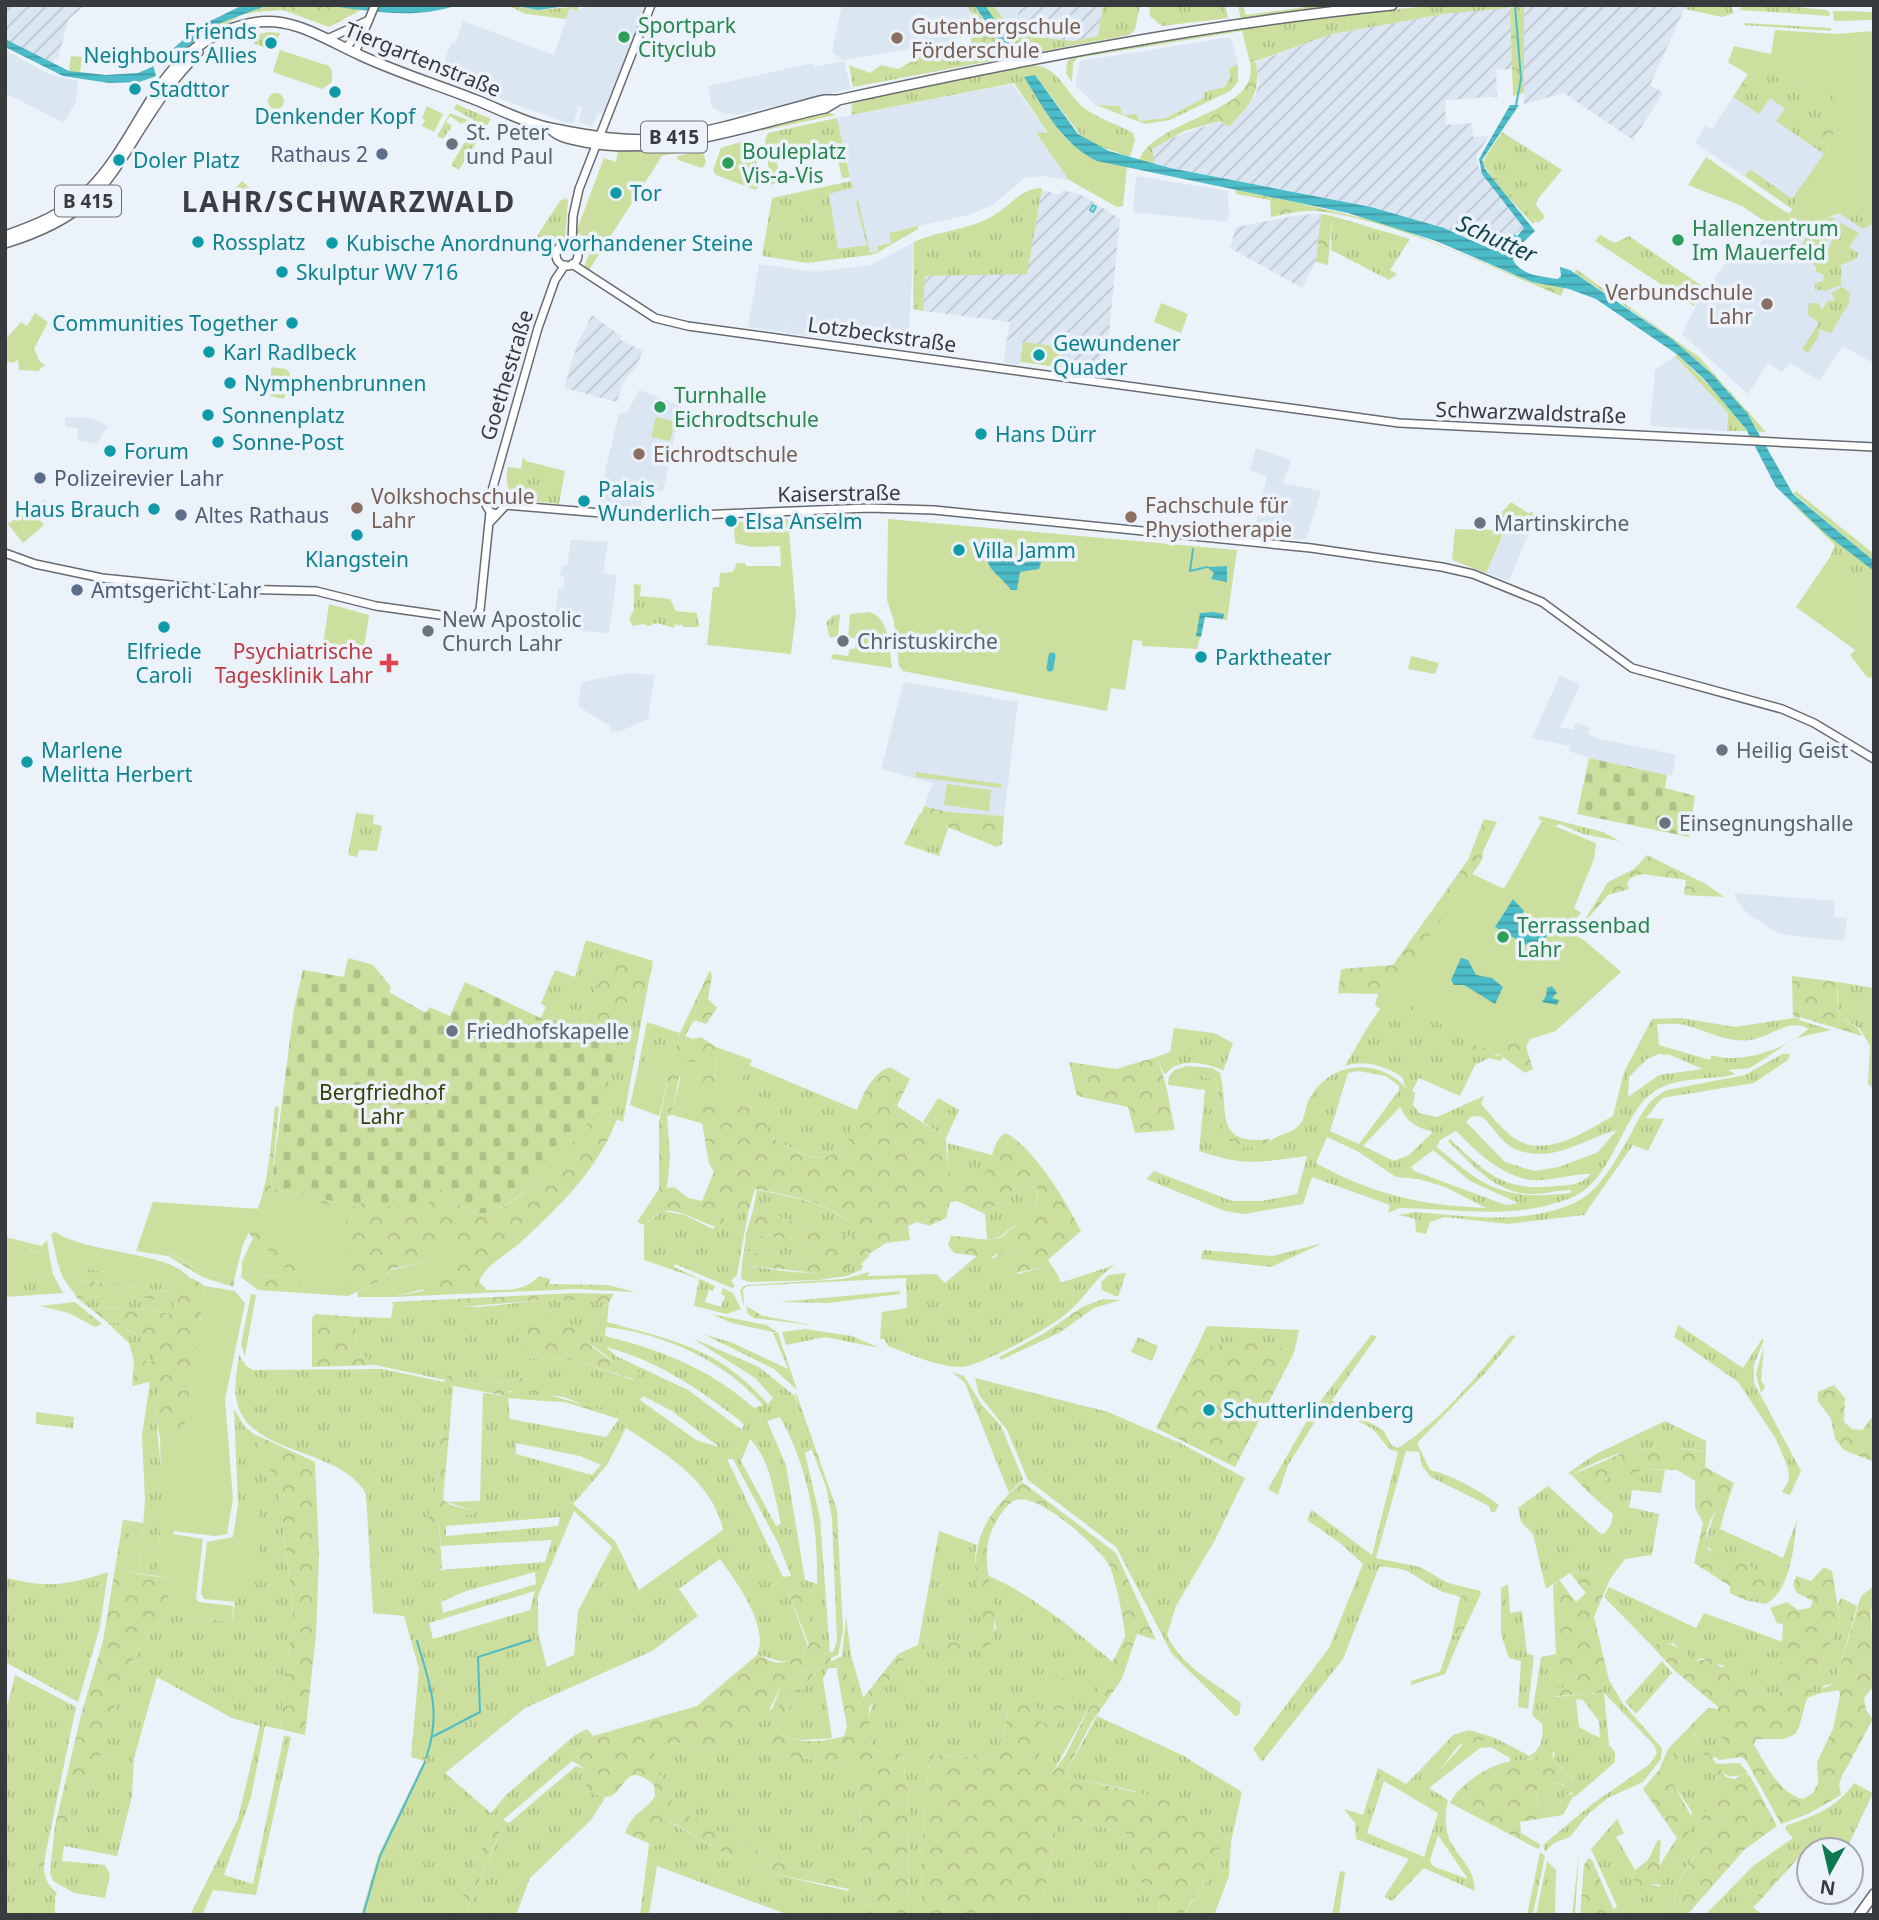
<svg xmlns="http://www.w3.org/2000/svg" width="1879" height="1920" font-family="'Noto Sans',sans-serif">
<defs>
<pattern id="industrial-furrows" width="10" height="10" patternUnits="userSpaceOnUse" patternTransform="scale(1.75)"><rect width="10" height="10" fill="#dbe6f3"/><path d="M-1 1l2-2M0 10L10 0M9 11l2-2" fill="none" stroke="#bdc6d1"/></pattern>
<pattern id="grass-tufts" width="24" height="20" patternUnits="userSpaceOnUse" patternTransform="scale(1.75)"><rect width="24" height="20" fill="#ccdf9e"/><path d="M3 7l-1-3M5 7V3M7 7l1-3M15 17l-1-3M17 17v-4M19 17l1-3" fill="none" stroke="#b0c089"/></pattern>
<pattern id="forest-crowns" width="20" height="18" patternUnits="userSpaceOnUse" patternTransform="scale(1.75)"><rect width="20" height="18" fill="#ccdf9e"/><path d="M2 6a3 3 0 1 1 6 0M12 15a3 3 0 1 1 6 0" fill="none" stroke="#b0c089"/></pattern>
<pattern id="cemetery-stones" width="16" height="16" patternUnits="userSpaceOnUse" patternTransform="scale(1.75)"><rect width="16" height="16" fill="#ccdf9e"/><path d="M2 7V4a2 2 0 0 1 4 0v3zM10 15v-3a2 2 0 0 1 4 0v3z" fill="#b0c089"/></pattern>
<pattern id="water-rules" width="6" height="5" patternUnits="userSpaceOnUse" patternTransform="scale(1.75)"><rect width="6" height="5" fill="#4cbcc8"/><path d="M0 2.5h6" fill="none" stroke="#409aa4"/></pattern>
</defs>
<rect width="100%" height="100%" fill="#ebf2fa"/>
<path fill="#dbe6f3" d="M593,5h53l-43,109 -5,-1 -6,14 -14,-5 4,-15 -9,-2 5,3 -5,16 -6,-1 -128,-46 12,-34 4,1 8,-23 91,34 16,-47 7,2z
M842,5h125l14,23 -39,16 -99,16 -11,-8z
M993,5h26l-3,30 -18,-22z
M1231,37l7,28 -9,3 1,10 -6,9 -20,5v6l-38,20 -28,3 -16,-6 -2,-9 -24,-1 -21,-19 5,-25z
M5,50l46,25 27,6 -2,20 -12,22 -59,-30z
M844,61l7,28 -116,26 -13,-2 -10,-6 -4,-21 105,-23 1,4z
M1759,71l71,83 -38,55 -97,-66 10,-17 7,3 36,-55z
M1012,84l31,42 3,7 -10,1 33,46 -27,-4 -17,2 -34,28 -22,9 -79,17 1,11 -14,3 1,5 -8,2 -2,-8 -30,4 -10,-55 25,-6 -16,-70z
M1136,176l92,15 1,25 -3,6 -93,-10z
M1874,205v158l-32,-17 -22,35 -30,-18 -8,9 -14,-9 -20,31 -66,-60 23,-46 3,-4 5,2 -1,-3 22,-33 14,10 36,-49 17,10 31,-4 23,-11z
M914,242l-6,106 -122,-15 1,-16 -2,15 -37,-5 11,-63 57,8 55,-7z
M1006,340l17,2 -4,23 -15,-3z
M1675,356l53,57 -2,18 -76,-5 5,-56z
M639,390l42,16 -18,85 -20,-2 -3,22 -40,-2 6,-42 13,-53 9,-3z
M65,417l27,1 16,8 -12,18 -16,-3 -3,-4 1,-9 -13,-1z
M1256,448l35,12 -8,23 38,8 -15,49 -53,-6 14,-58 -17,-6z
M1510,520l20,10 -21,51 -23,-8z
M571,540l37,2 -5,31 14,2 -8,58 -41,-3 -13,-10 3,-32 5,1 2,-12 -5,-1 2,-10h5z
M629,673l26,2 -7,44 -29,13 -9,-1 1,-4 -33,-21 4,-24z
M1560,675l20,10 -20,42 13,3 3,-7h4l10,5 -2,6 9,4 79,17 -4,21 -83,-18 -20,-7 1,-5 -38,-8z
M906,682l112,20 -14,114 -57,-4 -23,-6 9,-23 -52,-14 22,-84z
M1735,893l100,8 -1,16 13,1 -3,23 -65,-7 -31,-20 -13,-16z"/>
<path fill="url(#industrial-furrows)" d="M5,5h80l-17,15 -10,39h-4l-2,6 -47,-26z
M1019,5h84l-5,31 -25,5 -57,-6z
M1686,5l-36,80 13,8 -30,47 -69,-47 -40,11v-98z
M1510,8l3,61 -17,1 1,27 -52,3 1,25 26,-2 1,14 16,-1 -13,20 3,12 45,60 -28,19 -6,1 -46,-20 -73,-21 -216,-42 -4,-16 12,-8 57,-20 9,6 27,-33 3,-12 -3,-20 76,-28 112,-20z
M1036,188l23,7 4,-5 21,6 36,23 -15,154 -48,-6 2,-20 -53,-7 4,-18 -87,-11 1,-35 102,-3z
M1321,214l-5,48 -14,26 -72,-40 6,-21 64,-12z
M592,315l29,21 -1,4 23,11 -8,18 -12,13 -6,20 -53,-14 14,-46z"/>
<path fill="url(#grass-tufts)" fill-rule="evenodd" d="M507,5l31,5 55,-5 -15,2 -1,4 -7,-3 -4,11 -40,-5z
M967,5h7l16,25 -9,-2z
M985,5h8l23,30 57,6 25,-5 5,-31h37l-5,25 -6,5 -276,52 -4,-22 21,8 11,-8 17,4 27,-15c25,9 22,-7 44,-6l8,10 13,-8 20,-4z
M1149,5h76l3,13 -66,8 -12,-10z
M1238,5h5l3,10 75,-10h38l-118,15z
M1439,5h71v3l-66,6 -112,20 -82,29 -8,-32 -165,27 -4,5 -1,19 -6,-8 1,-12 7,-7 42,-8 212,-31z
M1686,5h45l3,8 -12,4 -37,-8z
M1744,5l44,1v7l-49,-3z
M254,9l3,3 -14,2 -45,26 12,-13z
M1833,11l41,1v8l-40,1z
M1744,23l87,5v3l-87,-6z
M269,32l11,1 -4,9 -6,-2 -3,8 -28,-10 -2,4 -5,-3z
M1031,65c29,1 33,27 53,43 15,11 33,16 49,25l2,6 -5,18 -45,-16 -50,-66 -10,3 35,54 -12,1 -34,-50 -163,32 1,-12 5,-3z
M1238,65v17l-8,9 -60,29 -25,4 -49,-19 24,1 2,9 15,-1 2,7 27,-3 38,-20v-6l20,-5 6,-9 -1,-10z
M1759,71c12,4 70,20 76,26 6,6 3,15 1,22l-33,14 4,5 21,6 2,10 -38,55 -47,-33 5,-7 42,30 32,-45 -48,-33 9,-12 -15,-11 -11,16 -21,-14 15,-27z
M456,104l35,15 -32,51 -8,-5 17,-28 -3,-3 9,-14 -20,-11z
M824,111l12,4 -75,16 -1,-6z
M450,113l18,7 -7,4 -11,-8 -4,6 6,4 -9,13 -6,-3z
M837,118l13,59 -8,1 -8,-35 -53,11v5l-4,2 2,21 -8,3 -6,-45 3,-7z
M1502,132l60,38 -25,30 -1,5 9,12 -7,6 -53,-58 1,-9z
M851,181l2,7 -24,6 9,55 29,-4 -11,-42 2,-4 12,54 8,-2 -1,-5 14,-3 -2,-10 29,-7 1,-5 -1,8 -41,24 -7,2 -63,8 -45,-7 10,-58z
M1042,188l-15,86 -102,2 -2,35 -10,-2 1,-67c24,-11 54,-12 77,-25 18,-9 29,-29 51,-29z
M566,198l2,2 -3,39 -14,7 -16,-7 25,-38z
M1863,204l11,1v18l-11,6 -24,-16z
M1784,211l27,13 21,-7 4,3 -15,33 8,6 -1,-9 12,-27 19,10 -10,14 9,6 -1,5 -16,7v20l-16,6 -10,-2v-5l8,-3 1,-6 -8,-3v-5l-18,-16 11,-18 -18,-12 -8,13 -10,-7z
M1332,216l78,23 -20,31 7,4 -8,6 -58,-30z
M1600,235l15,8 14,-7 76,52 -11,18 -99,-65z
M1576,269l123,88 67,75h-7c-45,-71 -116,-114 -184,-159z
M1842,287l8,6 -1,10 -18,30 -12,-4v7l-11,17 -6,-4 17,-26 -12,-9 2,-11h9l4,7 6,-9 7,-1 -4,-7z
M1678,355l45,44 24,32h-20l1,-18 -53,-57z
M523,457l3,4 39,10 -6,33c-28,-4 -59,1 -51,-37l13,2z
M1796,491l78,63v7l-81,-68z
M1787,499l87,72v18l-44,-32 5,-12z
M1511,502l17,11 6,-1 -8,15c-14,-8 -22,-5 -33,-12l4,-4 7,5 -3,-3z
M634,584l7,1 -1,11 30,3 6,12 21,2 2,14h-16l-3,-4 -1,3 -4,-2 -1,4 -17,-5 -8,3 -6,-2 -10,2 -4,-7 5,-9z
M840,614l-2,22 -8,2 -4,-15 6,-7z
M1855,650l14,10 5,-7 -2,25 -5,-1 -17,-22z
M356,813l18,2 -1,9 9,2 -5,25 -18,-1 -2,7 -9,-2z
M920,813l28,15 -9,28 -35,-12z
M1540,816l63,16 16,9 -36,-7 -23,-10 -5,2 -17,-7z
M1472,874l32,15 11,-14 -7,13 113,84 -66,59 -25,8 -48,9 4,6 17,2 -2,5 -12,-3 -14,7 -15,31 -41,-18 -7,13 3,2 -2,12 6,8 18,4 47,-21 -3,8c9,10 19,23 30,32 32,25 73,-4 102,-20l11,-44 28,-53 29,-1 54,9 65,-10 8,-11 11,1 7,18 -26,-8 -1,3 32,10 -35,8 -46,30 -22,2 7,4 -6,2c-21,3 -49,2 -69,12 -36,16 -44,89 -85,108 -56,25 -116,13 -175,12l-12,5 2,-8 -78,-28 -9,27 -59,10 -19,-3 -79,-32 8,-8 78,30h30l35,-7 10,-38c-48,6 -61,11 -108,-5l6,-61 -37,-5 1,-9h32l16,4 3,55 45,11c9,-13 27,-10 36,-23 4,-6 4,-14 7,-21 20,-42 71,-45 98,-14l-4,-11c-16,-11 -38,-18 -57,-11l22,-38zM1657,1024c9,0 19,-1 28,1 22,6 47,20 70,14 17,-4 37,-21 53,-10 -21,20 -68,36 -97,26l-1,5 -51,-15zM1659,1054l11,1 33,14 -44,6 -31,22 1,-20 18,-18zM1358,1071l28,5 13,10v4l-40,54 -29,-13 18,-58zM1400,1107c8,16 16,20 33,25l-24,23 -15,6 -31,-15zM1472,1116l11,1c9,9 19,26 30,31 37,18 70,-9 104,-18l-19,22 -39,15 -25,4 -29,-9 -39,-40zM1456,1131c20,20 44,44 74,49 19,2 42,-7 61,-6 -11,11 -20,11 -35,12 -53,6 -70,-13 -106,-47l-2,2c23,23 48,53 84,53 13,0 26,-4 39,-4v3c-67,7 -84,-3 -134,-46l3,-7zM1327,1137l30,14 39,26 23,2 26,8 41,21c-65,-3 -113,-13 -170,-45zM1433,1150l37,31 48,22 -12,2 -92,-34 -3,-4z
M586,940l25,8 -31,89 -40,-18 6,-12 -5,-4 14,-33 20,7z
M1838,982l36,6v101l-6,-5 2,-38 -10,-17 -19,-12 -3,-10z
M635,1000l10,1 -22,121 -28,-11 26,-61 -8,-3 13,-17z
M647,1022l33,11 -12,41 -30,-6z
M1174,1028l40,5 19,10 -10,28c-15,-9 -45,-14 -57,3l-2,-1 -8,-16 14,-5z
M1782,1054h8l-2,6 -34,23 -92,15 -16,20 18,1 -16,32 -15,-6 -49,70 -76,9 -63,-7 -15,5 -4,12 -10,-2 -1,-13 -16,-4 16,-3c53,4 113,14 163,-11 20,-10 34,-35 45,-53 14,-22 19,-46 44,-58l78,-15z
M749,1065l108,45 -10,36c-36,25 -49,3 -82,-12l-4,-21 -28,-17z
M938,1098l21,12 -13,28 -23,-16z
M948,1143l44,12 -6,22 -11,7 -25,-7 -3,-10z
M1030,1180c18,17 1,34 -14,44 -11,7 -14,16 -29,15l-2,-25 37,-32z
M757,1190c33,6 76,13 100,39l-1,6c-20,7 -78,-22 -103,-25z
M726,1207l22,6 -11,62 -6,6 4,5 -3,2 -57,-24 -1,3 41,19 -2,5 -4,-1 -4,12 16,5 4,-11 -4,-2 2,-6 10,5 8,16 -14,5 -33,-8 5,-27 -55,-19v-35l19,-14 22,4 28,14 8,-12 -3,-9z
M746,1234l65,8 8,4 2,7 -14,7 -63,-9z
M1017,1242l6,5 -1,8 -11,13 7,6 25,-7 3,8 17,7 52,-17c-22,14 -29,33 -49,49 -16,14 -85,52 -105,53 -24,0 -51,-13 -73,-21l-4,-7h-4l2,-27 25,-4 -1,-30 -159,8 -4,3 1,18 -4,-17 6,-5 98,-6 25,-7 -1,4 68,-2 9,9 32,-27 17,2 14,-13z
M1323,1243l-52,24 -70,-8 2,-9 70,6z
M866,1254l4,1 -9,9 2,2 -2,4 -14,6 -28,4 -70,2 -8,-3 1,-14c49,6 82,18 124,-11z
M58,1264l115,19 -2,9 -108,-14z
M1126,1273l-8,24 -16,-7 -1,-8 8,-7z
M53,1274l10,19 -58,4v-19z
M900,1291v3l-72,9 -49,-1z
M117,1294l59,9 -2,11 -40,-6 -43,1 -13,-10z
M251,1294l5,1 -11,61 -4,-11z
M575,1297l34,5 -2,20c68,19 112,26 161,82l5,-6 -18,-20 -63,-40 67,29 36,29 3,17 14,36 -7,4 15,65 10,135 -6,1 -29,-70 -9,2 22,61c-24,23 -25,13 -51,8 13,-29 -21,-73 -37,-96l-41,30 19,27 -46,35 -127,57 -80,65 46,40 15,-18 69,-60 12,-6 6,7 -14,10 -7,15 -69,59 6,3 67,-57 9,3 5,9 -6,11 21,9 -14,22 -61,58 -14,37h-51l37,-86 -10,-7 -37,93h-94l17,-59 46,-95 -13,-4 8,-88 -15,-53 -31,-3 -7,-119c-24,-45 -108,-38 -127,-85 -7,-17 -2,-37 0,-54l7,11 7,4 129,-1 62,13 9,5 -4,47h-8l-15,99 3,15 11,22 105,-8 7,-22 -111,6 -2,-22 5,-6 28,-4v-4l-26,-8 34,-1 3,-108 23,3c8,-10 23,-6 34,-2l3,7 -35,-3 2,21 96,18 13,-18 -55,-22 -15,-2 -1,-5 -25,-13 -21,7 -55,-9 -2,5 -70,-15 -20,-16 1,-32 35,1 2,-12 86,1zM606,1327c59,7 117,33 157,78l-9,3c-44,-39 -92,-58 -149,-72zM577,1335c21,15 40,27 57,45l-61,-20 -47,-2zM606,1347c53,14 96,44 138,77l-2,6 -54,-40 -72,-34zM643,1396l29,15 47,36 -23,-7 -56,-40zM780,1417c29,52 38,108 37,167l-12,-4 -19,-115 -19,-44zM626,1428c37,24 88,54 97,102l-84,60 -24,-49 -42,-37 34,-39zM750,1439c21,21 24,56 31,85l-5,2 -35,-65zM516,1443l64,13 21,9 -9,10 -76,-21zM727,1459h6l46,86 12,31 -8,1zM574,1511l38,36 -34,64 -4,44 -27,12 -9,-34v-37zM560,1517l-2,9 -112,10v-10zM535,1572l1,12 -93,29 -2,-11 25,-11zM535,1591l-5,19 -97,29 -4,-16z
M108,1323h15l5,8 32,8 -7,22h-19l-5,-18z
M1678,1325l65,43 19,-29 2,1 -10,24v19l47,88 -11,24 -8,-3 7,-12 -1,-12 -12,-29 -38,-57 -64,-45z
M1207,1326l92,4 -5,23 -22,-9 -76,5z
M805,1329l47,7 28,12 -55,-11 -39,8 -4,-13z
M773,1333h5l19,57 -23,-21 -71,-35 30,9 55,26z
M1371,1335l6,1 -45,64 52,31 7,14 7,3c44,-28 80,-73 113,-113l5,1 -29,35 -70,72 13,27c25,6 48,20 69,35l-4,7h-4l-2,-6 -58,-29 -9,-11 -3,-14 -13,-1 -30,107 44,9 28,16 33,8 -1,5 -15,-3 -5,4c-7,-3 -16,-4 -23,-8 -26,-13 -24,-22 -58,-22l-36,92 -81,103 -9,-13 76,-101 34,-84 -23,-21 -33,-23 5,-10 60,45 26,-103 -9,-3 -16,-20 -47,-25 -38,61 -10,30 -10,-6 44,-77z
M1138,1337l20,9 -6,15 -21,-9z
M1764,1346l-3,34 4,7 -4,6 -5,-19z
M952,1372l12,4 17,28 20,22 22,53 -14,14 -44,-110z
M975,1378l133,34 72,31 65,35 -30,62 -39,66 -9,29c14,31 48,48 74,68l-2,12 -4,1 -63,-62 -56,-107 -88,-67 -21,-50 -28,-35z
M150,1382l9,6 -3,31 6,60v34l-6,63 -17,-3 6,-72 -3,-66z
M234,1409l11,18 9,7 25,57 14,122 -13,116 -15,-3 -14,71 -27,78 29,9 31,-148 7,1 -35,158 -43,-5 -11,25h-12l48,-96 22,-93 -28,-8 -75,-41 -23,81 -2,38 -15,60 -53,-10 -2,15 43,4 5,10 -5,23 -31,-5 -21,-12 -3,-8 5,-47 12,1 12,-44 13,3c18,-60 29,-128 75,-172l65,8 6,-43 22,-74 -22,-1z
M36,1412l38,5 -1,11 -37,-4z
M1665,1421l41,20v11c-46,-11 -93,-3 -134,23l-4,-2 28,-19z
M1645,1469l20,1 -4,23 -29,-3 -3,17 30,7 -7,41 -27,4 -15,20 -25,-7 -15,1 -24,16 -13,-55 -12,-12 -3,-14 30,-22 53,48 4,-1 6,-9 2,-10 -24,-21 22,-17z
M1725,1510l-5,19 63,29 14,-38c-3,25 -6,70 -31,84l-21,-4 6,-9h12c-11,-9 -54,-40 -58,-48l10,-32z
M939,1531l38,14c-8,26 12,71 3,92l-62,8 62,4 16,-21 -9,-53c48,21 87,55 127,88l-61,109h-8l-7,-11 3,-12 10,-7 21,-54 -25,19 9,4 -5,14 -44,-13 -3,23 -12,23 -70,-4 7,6 -8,98 1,57h-14l1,-104 -6,-57 -29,-4c-5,-9 -5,-16 -5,-26 0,-36 27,-40 33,-67l-4,-3 20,-9z
M108,1572l-8,55 -22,75 -73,-40v-85c41,12 63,8 103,-5z
M1508,1584l2,29 12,-2 5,43 7,1 -6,54 -10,-2 3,-46 -12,-3 -8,-24v-46z
M1609,1587l87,41 8,-15 79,29 -3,51 -8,4 -25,-12 3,-10 -48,-17 -7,3 -22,-18 -21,3 -48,-49z
M1841,1598l16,8 -22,77 -12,3 -2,7 -14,5 33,-78 -2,-16z
M846,1617l5,38 13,45 -5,3 -4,-2 -16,-37 -2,4h-9l-5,11 9,59c-18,1 -42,6 -55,-7l1,-8 40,-55 24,-12z
M1452,1635l9,1 -16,38 -34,11v-4l29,-9z
M1556,1654l4,10 10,1c6,7 8,11 5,21l-27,4 7,7 43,-4 11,-13 14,24 39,44 -1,11 -18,23 -35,16 -20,16 -18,23 -16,6 -9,9 -2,-7 49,-41 58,-40 7,-11 -3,-8 -50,-52 5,52 6,7v10l-40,35 -4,-5 -20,17 -8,1 -6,-5c-2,-11 0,-17 9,-24l23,5 4,-7 -20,-19 2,-8c-18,1 -23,10 -45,9v-3l-19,-11 -11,1 -51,40 19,12c-12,54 26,53 27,91l-51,-23 -32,33 -8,-4 25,-38 -53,-20 -1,-16 -11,-14 19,6 15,-47 28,16 18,-18 13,7 28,-31 30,-4 35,18c12,-8 14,-19 12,-32l-10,-9 9,-58zM1576,1699l7,1 16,21 1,17 -21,-11zM1384,1781l54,32 -14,44 -57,-24zM1438,1835l30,44 -36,-13 -2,-6z
M1662,1661l10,12 -36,41 -11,-12z
M805,1668l4,4 -36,47 -13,27 3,6 12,3 80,9 6,35 -1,45 13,35 -5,36h-79l-132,-49 -8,49h-9l9,-71 6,2 13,-25 66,38 40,15 74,17 6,-7 -62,-17 -123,-60 2,-21 -17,-16v-19c18,-15 36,-4 56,1l9,-5 24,-28 29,-10 10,-25z
M15,1675l61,32 -30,145 -5,2c-3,16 0,33 14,43v18h-50v-200z
M1708,1708l10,1 12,40 -19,10 -17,-27 -3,3 25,39 1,10 -16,36 7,5 8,-14h9v6c-18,27 -60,63 -49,98h-60l-2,-6 3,-3 -26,-57 26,-30 7,14 -8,4 19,33 -2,9 27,8 -1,-21 18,-28 6,3 9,-29 -19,-29 11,-22 -9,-12 -3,13 -13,8 9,-21z
M1097,1716l85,39 60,37 -11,50 -2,34 -15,39h-31l25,-36 9,-48 -83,-40 -70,-15z
M1740,1763l8,10c-18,5 -20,6 -33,-9z
M1854,1783l19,10 -27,57h-37v9l-9,-9 -50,54 12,11h-57l49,-50 39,-27 -8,-9 2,-4c26,-8 51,-18 67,-42z
M1067,1818l65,17c1,29 -6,47 27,57l1,23h-176l1,-10 49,2 10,-14 14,-73z
M1540,1852l5,4 -12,58 -6,1z
M1579,1853l-4,62h-3z
M1547,1861l9,9 -1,43 -19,2z
M1340,1871l5,1 -6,43h-7z"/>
<path fill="url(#forest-crowns)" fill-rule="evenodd" d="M268,5l97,3 -36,19 -46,-17 -26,2 -3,-3z
M1524,6v87l-11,3 -3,-88z
M1788,6l38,4 4,2 -1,4 -41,-3z
M981,28l9,2 14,18 -14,2 -14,8 -7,-10 4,-16z
M1731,60l111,30 -7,62 -43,57 38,-55 -2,-10 -24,-7 -1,-4 33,-14c1,-7 5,-16 -1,-22 -6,-6 -64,-22 -76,-26l-6,2 -15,27 -5,-3 15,-23 -19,-11z
M1256,62c5,33 -6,41 -27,65l-9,-6 -36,10 -32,18 3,16 -16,-5c18,-43 122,-47 111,-97z
M1500,130l-14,26 -1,9 51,56 -3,3 -35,-38 -16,-23z
M1235,188l153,36 144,58 32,6 -3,8c-72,-29 -166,-76 -243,-85 -15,-1 -32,3 -47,6l-1,-17 -34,-6z
M1321,214l11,2 -4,49 -12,-3z
M924,806l23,6 57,4 -2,28 -5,3 -67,-27 -9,-5z
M1484,819l13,3 -14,29 -1,9 -102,149 -5,-4 3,-11 -40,-1 3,-24 52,-4 75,-105z
M1647,855l59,29 18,13 -40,-2 2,-15 -44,-6 -12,4 -3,6 2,5 -21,6 -29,34 29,-47 26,-13z
M611,948l42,13 -8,40h-10l-9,29 -13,17 -33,-10z
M710,970l2,6 -4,23 9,9 -11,16 -12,-4 -9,16 8,3 8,-2 15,10 -1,50 16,4 2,-5 36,22 -4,16c34,16 46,37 82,12 6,-24 16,-70 43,-79l20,12 -13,27 49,32 1,29 4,10 24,7c21,-14 13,-42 31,-51 28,15 61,70 75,98l-33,29 12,19 -12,6 -5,-18 -31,7 -1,-6 11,-13 1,-8 -6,-4c-14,4 -21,15 -36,18l-4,-5 -23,-3 -6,-8 3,-9c14,0 31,5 44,3 8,-1 12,-7 18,-12 14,-12 38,-27 17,-47l-8,2 -37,32 -28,-13 -7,1 -4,16 -17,8 -12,-4 -9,4 2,14 -24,3 -45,29 -16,2 -83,-9 2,-14 63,9 14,-7 -2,-7 -8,-4 -65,-8 7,-24c24,3 83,32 103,25v-7c-24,-26 -68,-33 -101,-39l-7,24 -29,-5 2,9 12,8 -1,5c-21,1 -53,-25 -70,-18 -6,2 -12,9 -18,13l-7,-3 22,-33v-67l9,-42 -31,-7 1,-5 30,6 12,-41zM700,1068l-4,19 13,77 5,8 -12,29 -14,-3 -14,-11 -7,1 3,-31 -3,-41 5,-1 7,-38z
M1792,976l46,6c0,10 -3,26 3,34 7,9 17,8 21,20l-36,-11 -7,-18 -11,-1 -8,11h-7z
M1530,1039l-4,8 7,22 -8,4 -26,-19 -23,3 -5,-13 11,4z
M1156,1057c11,22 13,47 19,73l-40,3 -7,-26 -51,-11 -8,-34 47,7z
M1187,1066l25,2 8,5c10,37 -8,73 50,66l-4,7 -22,2 -24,-12 -3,-56 -16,-4h-32l5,-6z
M275,1106l4,1 -8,81 85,18 1,-3 82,-16c9,8 23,23 35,26 40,8 101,-72 121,-102l22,8c-19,50 -57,87 -96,123 -13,12 -36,23 -42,40l8,8c20,0 37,2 52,-14l11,3 -1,5 58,1 29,7 -62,-3 -182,8 31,-6 7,-15 29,-29 -22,-6 -9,20 -37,8 -10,11 -33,16 -90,-6 -17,-13 1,-4 40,4 -34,-45c21,-40 22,-82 27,-126zM273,1193l35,8 36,63 2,26 -49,-27 -3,-12 -31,-29z
M5,1237l37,9 5,-6 3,19 -21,-10 -24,1z
M169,1253l36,20 29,7v7l-32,-10 -34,-21z
M63,1278l107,14 3,-9 10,2 9,-7 13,8 -22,153 -23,-2 -4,-18 3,-31 -10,-6 -17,4 2,-25h19l6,-22 -31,-8 -5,-8h-15l-17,-14 43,-1 39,6 3,-11 -59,-9 -39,5z
M576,1293l38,1 -5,8c-71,-10 -143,13 -215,4l-2,-4z
M1103,1299l18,1 -27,8 -35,25 -58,27 -2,-3 44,-23 39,-27z
M75,1302l27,22 -7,3 -26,-14 -29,-7z
M746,1306l17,10 49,9 -58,-7 -6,-4z
M315,1314l41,3 -1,32 20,16 -63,2v-49z
M711,1314l56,11 11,8 -46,-10z
M531,1317l22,1 19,7c8,14 32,32 46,39l4,-3 18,12 -3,7 -64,-20 -47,-2c-7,-11 -6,-22 -4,-35z
M1234,1342l38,2 22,9 -59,114 -79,-39 40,-79z
M447,1375l55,9 21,-7 26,13v5l53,15 21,1 -4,8 -54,-17 -22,-1 -3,-7 -17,-4 -13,1 -3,5 -64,-12z
M1834,1385l11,13 -1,24 8,7 10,1 12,-15v47l-30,-12 -9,-11 -4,-20 -13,-18v-9z
M795,1390l42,120 6,121 -5,24 -7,3 -1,5 -12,5 -40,55 -1,8c13,14 50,11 67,5l3,-10 -10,-54 2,-8 5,1 9,32 6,6 39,-49 6,6 -35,48 1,34 4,8 29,4 6,57 -1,104h-40l5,-36 -13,-35 1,-45 -6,-35 -80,-9 -12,-3 -3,-6 13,-27 36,-47 -4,-4 -23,16 -15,30 -24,5 -24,28 -9,5c-20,-5 -38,-16 -56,-1v19l22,21 -6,16 122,60 62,17v6l-80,-16 -40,-15 -65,-38 -8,23 -6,2 -30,-13c11,-26 18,-18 30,-37l-1,-11c-31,-28 -28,11 -48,12 -6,1 -16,-5 -22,-8l6,-11 -5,-9 -13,-8 7,-15 14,-10 104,-30 60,-51c7,1 10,5 16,7 13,4 30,-7 36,-17l-23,-59 2,-4 7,2 29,69 9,-1 4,-11 -5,-123 -6,-31 -28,-74z
M446,1432l3,2 -6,65 7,6 22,5 1,4 -29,4 -5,6 3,44 -6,3 -5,-1 -5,-37 15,-100z
M254,1434l61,28 4,94 -3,79 -11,100 -25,-6 13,-117 -14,-121z
M1666,1446l40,6 -1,15 29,16 -9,27 -10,1c-6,12 -13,26 -6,39 22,10 46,13 62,32l-2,10 -18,-1 -6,9 -15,-7v-7l-36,-23 9,-40 -8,-15v-27l-18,-11 -32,-1 -16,6 -18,1 -22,17 -17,-18 55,-24z
M1022,1482l94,71 40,87 -19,-6 -15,45 -31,44 -27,53 97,22 56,33c12,31 -20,59 -34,84h-23l-1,-23c-34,-11 -26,-27 -27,-57l-65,-17 -9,2 -14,73 -10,15 -49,-2 -1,9h-62l-1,-57 8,-97 -7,-7 70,4 12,-23 5,-33 8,-6 17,9 6,6 -1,10 12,4 5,-14 -9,-4 9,-32 15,7 1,6 -21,55 -10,6 -3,12 7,11h8l12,-16 60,-119c1,-9 -11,-64 -16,-72 -11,-19 -71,-73 -93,-65 -9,3 -17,16 -21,24 -22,38 9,82 -4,120l-11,5 -61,2 -1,-6 62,-8c5,-12 0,-21 -2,-32 -8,-57 0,-85 44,-123z
M123,1520l8,1 -7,50 46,8 -3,35c-46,44 -57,112 -75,172l-13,-3 -12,44 -12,-1 26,-111 22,-74z
M1824,1567l8,4 8,49 -33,78 -8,29 -4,7 -11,5h-28l-2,6c12,20 25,48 49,54l10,-6 5,-10 -1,-21 16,-33 7,-34 -1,-5 -18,3 -2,-3 16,-7 26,-87 13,-10 -3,27 3,73 -10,12 2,12 7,9 -31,57 -3,8 2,11 -33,19 -27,10 -34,-62 -5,-5 -23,3 -5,-4 16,-7 -13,-17 1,-25 -44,-37 -22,-24c20,-7 27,2 43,15l18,-3 7,9 30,-3 3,3 -6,18 25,12 8,-4 3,-69 -6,-1 -7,-15 17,-6 11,8 12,-2 3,-7 -16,-8 -4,-8 3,-9 15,5z
M1585,1572l25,7 -16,38 15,63 -10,13 -55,4 4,-7 27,-4c3,-10 1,-14 -6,-21h-9l-4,-11 -3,-68 6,-6 17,22 10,-9 -16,-20z
M1465,1593l15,3 -19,40 -9,-1 8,-38z
M1469,1730l26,8 -36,7 -22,28 -13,-7 29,-31z
M1693,1732l33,45 8,2 11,-6 5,3 27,50 -33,24 -57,65h-11c-11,-34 32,-72 49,-98v-6h-9l-8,14 -7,-5 16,-36 -1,-10 -25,-39z
M1546,1746h6l1,14 22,22 -3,4 -26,-5c-9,7 -11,13 -9,24l6,5 8,-1 16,-16 7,2 -11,20 -43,7 1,11 20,12 -3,4 -88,-46c8,-17 35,-35 53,-40 19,-6 31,3 43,-17z
M1674,1748l10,13 -11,22 22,40 -12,18 -6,-3 -34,-49 16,-19 13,-8z
M492,1822l10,6 -37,87h-10z
M1658,1839l3,2 -2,25 5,19 -12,-1 -13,6 -6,-11 2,-9 13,-10z
M1800,1850l3,3 -50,55 -3,-4z
M46,1852c-3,18 -4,28 11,41l-2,4c-16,-12 -18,-24 -14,-43z
M1588,1858l4,2 24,55h-36l4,-50z"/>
<path fill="url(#cemetery-stones)" d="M1589,758l78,17 -2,13 30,8 -6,41 -112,-23z
M348,958l25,7 18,22 -2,5 37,21 3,-6 21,9 15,-34 115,55 42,13c-9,20 -16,41 -26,59 -17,31 -85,112 -122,104 -12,-3 -25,-18 -35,-25l-15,21 -67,-6v3l-6,-1 -80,-17 23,-180 9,-38 41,7z"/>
<path fill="#ccdf9e" d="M1775,30l61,4 38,-3v174l-11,-1 -52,20 -22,-10 41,-60 8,-52c-7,-13 -75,-32 -90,-28l-20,-12 6,-16 37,8z
M280,50l49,16 3,5v11l-10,7 -49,-17z
M71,56l11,1 -2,17 -11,-3z
M268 101a8 8 0 1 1 16 0a8 8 0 1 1-16 0Z
M427,106l16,8 -9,18 -12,-6 3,-6 -3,-2z
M1060,132c14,18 44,33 67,34l-4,40 -6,1 -48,-27 -33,-47z
M747,140l6,6 8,36 -5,8 -40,-15 -3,-5 8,-22z
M699,143l1,5 -38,8 -73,114 -5,-4 10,-22 -18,-12 28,-74 12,4 2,-11 43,-1z
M703,151l3,12 -4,5 -24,-8 -1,-4z
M1706,157l78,54 -11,16 -31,-21 -54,-21z
M242,181l14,12 -7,7h-5v6l-6,7 -7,-6 -8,9 -7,-7z
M1161,303l27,11 -7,19 -27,-11z
M35,313l13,9 -14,27 6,13 5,3 -7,6 -19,-1 -1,-10 -5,3 -8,-2v-21l16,-18 6,4z
M1023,342l37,5 -3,20 -37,-5z
M271,367l15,2 4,4 -6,26 -14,-3 6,-13 -5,-7z
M656,417l19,5 -5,19 -19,-4z
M43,500l12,6 -1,3 -6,-3 -9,13 5,6 -21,18 -15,-19 17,-12 7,1z
M788,519l8,94 -5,41 -84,-9 6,-58h6l1,-14 13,-1 4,-9h8l1,3h35l-1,-20 -28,1 -17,-4 -1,-21z
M888,519l349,31 -10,70 -22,-3 -8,32 -55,-3v-5l-9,-1 -8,50 -14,-2 -4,23 -204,-40 -4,-5 -5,-45 -7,-21z
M1498,526l8,1 -20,46 -34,-13 3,-31 37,1z
M1830,557l44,32v64l-5,7 -73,-53z
M329,604l40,11 -5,33 -32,-1v-4l-9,2z
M869,612c21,5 20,37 23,56l-61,-9 2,-5 15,2 2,-7h5v-11l-7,-1 2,-23z
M1411,656l28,7 -4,11 -27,-5z
M916,772l85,12v4l-85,-11z
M947,784l44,6 -2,21 -45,-6z
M1542,821l54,22 -2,16 -20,49 7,5 -14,18 17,9 37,32 -66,59 -25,8 -48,9 -92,-54 82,-120 32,15z
M716,1047l36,13 -21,41 -8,2 -8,-5z
M684,1061l12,1 4,6 -4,19 8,37 -32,-9z
M637,1073l31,7 -9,36 -29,-11z
M272,1193l74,15 1,82 -45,-2 -8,-37 -31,-29z
M153,1202l108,7 -18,35 -9,36 -29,-7 -35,-20 -2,3 -32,-5z
M55,1232c38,24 117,18 137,49l-9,4 -125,-21 -7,-30z
M254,1236l31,30 -2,11 -41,-4v-11z
M450,1237l6,2 3,8 -28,29 -2,12 -37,9h-34l-1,-5 24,-12 10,-10 37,-9 9,-20z
M28,1249l22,10 3,15 -48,4v-28z
M205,1286l30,5 10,12 -20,97 8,99 -6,35 -12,2 -41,-5 -1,3 30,5 -7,60 3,3 34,4 -1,16 -65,-8 3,-35 -14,-3 6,-63 -2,-76 23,1z
M238,1504h22l-1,75h-21l-1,23 -33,-3 -3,-6 6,-51 26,-5z
M131,1521l12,2 -4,50 -15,-2z"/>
<path fill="url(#water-rules)" d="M243,5h25l-58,22 -56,50 -15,5 -30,1 -46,-7 -58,-29v-8l64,32 37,4 32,-2 14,-6 46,-40z
M315,5h142c-48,17 -94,3 -142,0z
M511,5h63l-36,5z
M974,5h11l26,40 -7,3z
M1035,75l43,59 31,17 61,17 201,39 73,21 47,21 23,-15 3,2 7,-8 -42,-54 -3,-15 31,-54h9l-37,55 3,9 50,62 -20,19 -2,10c9,16 28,16 45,19l3,-3 -1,-9 10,3 102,69 41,36 34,38 46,81 81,67v10l-47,-36 -51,-48 -30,-58 -42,-50 -26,-24 -82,-56 -27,-10 -37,-7 -96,-41 -88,-28 -251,-52c-36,-18 -52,-51 -73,-84z
M996,543l5,2 -2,11h15l14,7 -1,-11 5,-3 10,10 -3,10 -19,3 -3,18h-6c-10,-15 -31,-23 -22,-43z
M1227,566v16l-16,-3 3,-6 -7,-6z
M1213,612l11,2 -1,5 -18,-2 -4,20 -5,-1 4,-23z
M1513,899l11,12 -4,6 28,17 -10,18 -43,-25z
M1461,958l7,2 8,15 16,3 11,9 -8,17 -31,-19h-10l-3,-5z
M1552,986l5,7 -5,5 7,2 -2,5 -15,-3 4,-6 1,-8z"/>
<path fill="#ebf2fa" d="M165,53l15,4 -23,22 -4,-14z"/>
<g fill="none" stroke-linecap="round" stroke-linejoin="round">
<path stroke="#4cbcc8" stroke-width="2" d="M1515,5l6,74 -5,26
M1093,205l3,2 -3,5 -3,-2z
M1193,549l-3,22 17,-4
M417,1641c13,44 25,71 9,117
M434,1736l46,-24 -2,-55 53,-17
M363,1915l17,-59 45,-94"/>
<path stroke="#4cbcc8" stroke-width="7" d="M1050,668l2,-12"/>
<g stroke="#666b72" stroke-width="10">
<path id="minor" d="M327,39l42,-19
M346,48l18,-23
M355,53l20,-48
M556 255a11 11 0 1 1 22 0a11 11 0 1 1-22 0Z
M572,245l1,-29 6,-27 72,-184
M572,264l83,54 33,8 711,97 475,24
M491,494l47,-166 17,-48 10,-15
M506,505l143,12 220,-9 65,2 377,38 131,19 31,7 69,28 90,66 150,41 32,14 60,36
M491,521l15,-16 -4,-9 -8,-3 -7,6 -1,6 4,7 7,2
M5,553l30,11 67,14 98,10 116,3 60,15 92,13 8,-3 4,-6 10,-98"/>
</g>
<g stroke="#666b72" stroke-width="12">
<path id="major" d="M551,129c8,9 22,10 34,13 81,15 161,-17 240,-34l12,-7
M5,236c31,-11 59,-22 83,-45 59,-58 68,-150 165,-168 39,-8 75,18 109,33 37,17 76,29 114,44 23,9 49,23 74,28 39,8 80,15 120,10 49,-7 105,-26 154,-38h14c184,-40 367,-76 554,-95
M5,243c105,-32 104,-75 162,-154 9,-13 21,-25 31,-37
M1859,1915l15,-21"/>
</g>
<use href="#minor" stroke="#fff" stroke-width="7"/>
<use href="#major" stroke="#fff" stroke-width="9"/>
</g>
<g fill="#2e9e5b" stroke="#ebf2fa" stroke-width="2.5">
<circle cx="624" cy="37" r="7"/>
<circle cx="728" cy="163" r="7"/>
<circle cx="1678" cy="240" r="7"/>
<circle cx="660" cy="407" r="7"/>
<circle cx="1503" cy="937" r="7"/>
</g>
<g fill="#8d6e63" stroke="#ebf2fa" stroke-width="2.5">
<circle cx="897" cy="38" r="7"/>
<circle cx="1767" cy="304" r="7"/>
<circle cx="639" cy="454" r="7"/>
<circle cx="357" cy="508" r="7"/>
<circle cx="1131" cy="517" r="7"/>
</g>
<g fill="#0f9aa8" stroke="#ebf2fa" stroke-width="2.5">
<circle cx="271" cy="43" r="7"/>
<circle cx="135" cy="89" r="7"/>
<circle cx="335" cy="92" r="7"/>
<circle cx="119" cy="160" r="7"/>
<circle cx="616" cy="193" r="7"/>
<circle cx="198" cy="242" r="7"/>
<circle cx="332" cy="243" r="7"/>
<circle cx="282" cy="272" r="7"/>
<circle cx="292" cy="323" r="7"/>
<circle cx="209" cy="352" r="7"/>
<circle cx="1039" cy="355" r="7"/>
<circle cx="230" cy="383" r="7"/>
<circle cx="208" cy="415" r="7"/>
<circle cx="981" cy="434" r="7"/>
<circle cx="218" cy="442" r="7"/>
<circle cx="110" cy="451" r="7"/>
<circle cx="584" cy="501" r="7"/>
<circle cx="154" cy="509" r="7"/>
<circle cx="731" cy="521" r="7"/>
<circle cx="357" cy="535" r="7"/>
<circle cx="959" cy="550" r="7"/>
<circle cx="164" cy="627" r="7"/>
<circle cx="1201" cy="657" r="7"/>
<circle cx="27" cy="762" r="7"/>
<circle cx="1209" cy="1410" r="7"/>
</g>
<g fill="#6b7280" stroke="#ebf2fa" stroke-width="2.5">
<circle cx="452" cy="144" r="7"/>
<circle cx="1480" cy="523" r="7"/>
<circle cx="428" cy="631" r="7"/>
<circle cx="843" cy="641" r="7"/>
<circle cx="1722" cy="750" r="7"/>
<circle cx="1665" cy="823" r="7"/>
<circle cx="452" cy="1031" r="7"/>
</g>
<g fill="#5c6f8a" stroke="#ebf2fa" stroke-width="2.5">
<circle cx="382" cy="154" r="7"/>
<circle cx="40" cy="478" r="7"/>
<circle cx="181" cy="515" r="7"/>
<circle cx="77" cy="590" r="7"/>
</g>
<path fill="#e0444e" stroke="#ebf2fa" stroke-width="2.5" d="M385.5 652.5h7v7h7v7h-7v7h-7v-7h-7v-7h7z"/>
<g text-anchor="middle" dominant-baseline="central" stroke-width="7" stroke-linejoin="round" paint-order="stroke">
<g fill="#ebf2fa" stroke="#6e7276" stroke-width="2">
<rect x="641" y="121.5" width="66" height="31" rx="5"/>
<rect x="55" y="185.5" width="66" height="31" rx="5"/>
</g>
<g font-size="19" font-weight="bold" fill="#383b3e">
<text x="674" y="137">B 415</text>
<text x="88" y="201">B 415</text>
</g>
<g font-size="21" fill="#27864d" stroke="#ebf2fa" text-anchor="start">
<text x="638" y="25">Sportpark<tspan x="638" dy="24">Cityclub</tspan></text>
<text x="742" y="151">Bouleplatz<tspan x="742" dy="24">Vis-a-Vis</tspan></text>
<text x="1692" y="228">Hallenzentrum<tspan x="1692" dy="24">Im Mauerfeld</tspan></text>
<text x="674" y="395">Turnhalle<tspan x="674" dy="24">Eichrodtschule</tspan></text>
<text x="1517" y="925">Terrassenbad<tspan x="1517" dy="24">Lahr</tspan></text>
</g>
<g font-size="21" fill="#785e54" stroke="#ebf2fa" text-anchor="start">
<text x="911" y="26">Gutenbergschule<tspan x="911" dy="24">Förderschule</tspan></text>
<text x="1753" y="292" text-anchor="end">Verbundschule<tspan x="1753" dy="24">Lahr</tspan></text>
<text x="653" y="454">Eichrodtschule</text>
<text x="371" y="496">Volkshochschule<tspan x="371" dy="24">Lahr</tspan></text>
<text x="1145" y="505">Fachschule für<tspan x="1145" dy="24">Physiotherapie</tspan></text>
</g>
<g font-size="21" fill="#0d838f" stroke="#ebf2fa" text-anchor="start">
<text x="257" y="31" text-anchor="end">Friends<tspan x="257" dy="24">Neighbours Allies</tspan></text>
<text x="149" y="89">Stadttor</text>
<text x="335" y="116" text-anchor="middle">Denkender Kopf</text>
<text x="133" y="160">Doler Platz</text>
<text x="630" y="193">Tor</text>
<text x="212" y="242">Rossplatz</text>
<text x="346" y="243">Kubische Anordnung vorhandener Steine</text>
<text x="296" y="272">Skulptur WV 716</text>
<text x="278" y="323" text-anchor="end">Communities Together</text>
<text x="1053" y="343">Gewundener<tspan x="1053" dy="24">Quader</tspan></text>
<text x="223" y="352">Karl Radlbeck</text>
<text x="244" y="383">Nymphenbrunnen</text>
<text x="222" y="415">Sonnenplatz</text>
<text x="995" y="434">Hans Dürr</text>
<text x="232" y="442">Sonne-Post</text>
<text x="124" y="451">Forum</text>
<text x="598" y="489">Palais<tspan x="598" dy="24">Wunderlich</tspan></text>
<text x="140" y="509" text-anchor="end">Haus Brauch</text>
<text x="745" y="521">Elsa Anselm</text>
<text x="973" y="550">Villa Jamm</text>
<text x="357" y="559" text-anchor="middle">Klangstein</text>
<text x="164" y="651" text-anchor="middle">Elfriede<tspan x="164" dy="24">Caroli</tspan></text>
<text x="1215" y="657">Parktheater</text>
<text x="41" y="750">Marlene<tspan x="41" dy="24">Melitta Herbert</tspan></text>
<text x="1223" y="1410">Schutterlindenberg</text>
</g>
<g font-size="21" fill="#383b3e" stroke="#ebf2fa">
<text transform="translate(423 59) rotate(22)">Tiergartenstraße</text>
<text transform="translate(882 334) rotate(8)">Lotzbeckstraße</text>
<text transform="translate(506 375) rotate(-73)">Goethestraße</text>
<text transform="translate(1531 412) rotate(2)">Schwarzwaldstraße</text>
<text transform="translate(839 493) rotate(-1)">Kaiserstraße</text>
</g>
<g font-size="21" fill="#5b616d" stroke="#ebf2fa" text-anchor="start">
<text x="466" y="132">St. Peter<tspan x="466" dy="24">und Paul</tspan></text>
<text x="1494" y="523">Martinskirche</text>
<text x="442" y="619">New Apostolic<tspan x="442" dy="24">Church Lahr</tspan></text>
<text x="857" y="641">Christuskirche</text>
<text x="1736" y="750">Heilig Geist</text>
<text x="1679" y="823">Einsegnungshalle</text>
<text x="466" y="1031">Friedhofskapelle</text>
</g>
<g font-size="21" fill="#4e5e75" stroke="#ebf2fa" text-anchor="start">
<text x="368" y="154" text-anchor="end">Rathaus 2</text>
<text x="54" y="478">Polizeirevier Lahr</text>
<text x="195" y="515">Altes Rathaus</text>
<text x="91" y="590">Amtsgericht Lahr</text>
</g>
<g font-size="21" fill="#be3a42" stroke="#ebf2fa" text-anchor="end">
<text x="373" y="651">Psychiatrische<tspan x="373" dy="24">Tagesklinik Lahr</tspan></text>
</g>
<g font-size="21" fill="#354108" stroke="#ebf2fa">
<text x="382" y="1092">Bergfriedhof<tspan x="382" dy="24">Lahr</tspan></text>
</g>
<g font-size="23" font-style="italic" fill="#104348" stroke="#ebf2fa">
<text transform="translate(1497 238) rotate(24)">Schutter</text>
</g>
<g font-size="28" font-weight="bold" letter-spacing="2" fill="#393e45" stroke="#ebf2fa">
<text x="349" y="201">LAHR/SCHWARZWALD</text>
</g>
</g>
<rect width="1879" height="1920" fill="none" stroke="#383b3e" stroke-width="14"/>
<g transform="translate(1830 1871) rotate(188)"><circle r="33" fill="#ebf2fa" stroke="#a3a9af" stroke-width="2"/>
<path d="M0-5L12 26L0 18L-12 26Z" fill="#0d7953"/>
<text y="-10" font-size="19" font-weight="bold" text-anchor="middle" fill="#383b3e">N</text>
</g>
</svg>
